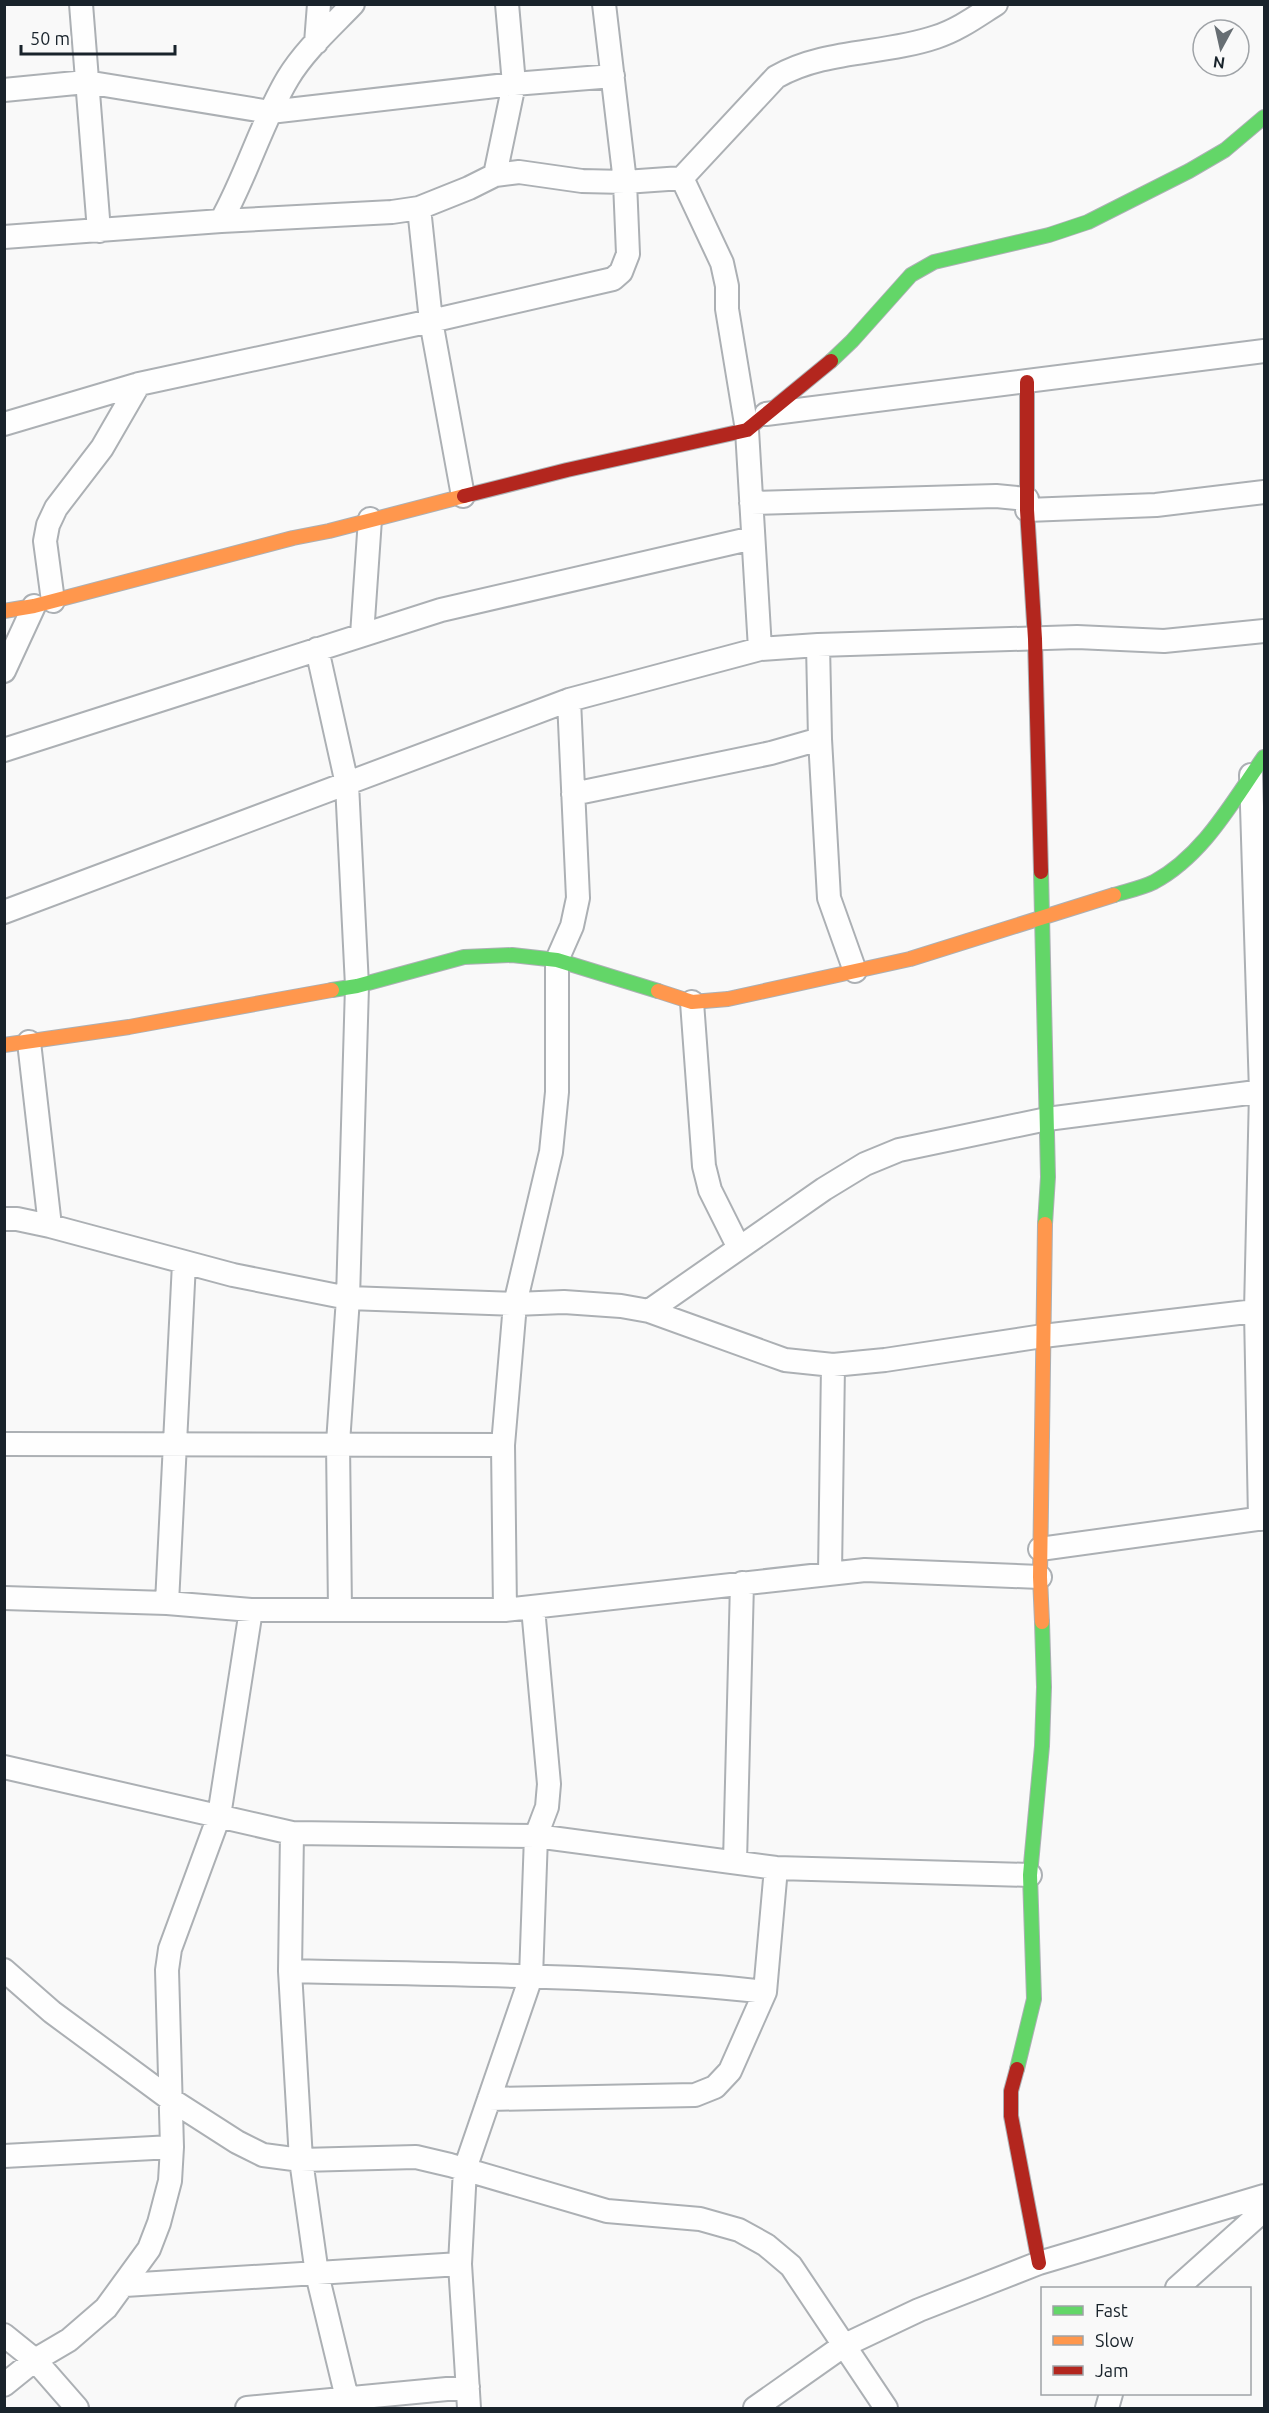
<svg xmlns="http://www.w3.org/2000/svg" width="1269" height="2413" font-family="Ubuntu,sans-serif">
<rect width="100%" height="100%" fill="#f9f9f9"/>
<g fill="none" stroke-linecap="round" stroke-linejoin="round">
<g stroke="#acb0b4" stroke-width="26">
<path id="street" d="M81,4l18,227
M316,43l3,-39
M4,90l82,-8 184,30 244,-28 99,-8
M495,175l19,-91 -7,-80
M682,178l40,85 5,23v23l20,121 13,219
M419,208l12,113 32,175
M221,221c26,-46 40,-98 67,-143 17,-28 43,-51 65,-74
M4,237l217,-16 171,-9 27,-4 50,-20 26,-13 24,-3 63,9 43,1 57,-4 94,-101c49,-28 107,-22 160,-40 22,-7 41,-21 60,-33
M766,414l498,-63
M4,424l135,-40 292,-63 182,-42 8,-7 7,-18 -3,-72 -21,-178
M751,503l245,-7 31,3
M1027,510l129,-5 108,-13
M53,601l-8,-60 3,-16 8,-17 46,-60 37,-64
M362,635l8,-116
M818,645l2,94 9,159 26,73
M317,649l30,135 10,202 -9,312 -10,145 2,167
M4,671l30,-65
M4,750l437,-140 312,-72
M1251,775l10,317 -5,219 4,208
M573,794l198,-41 49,-14
M4,912l565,-212 191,-51 58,-4 259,-8 87,4 100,-10
M692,1002l12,164 6,24 29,58
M29,1042l21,184
M4,1219h13l33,7 183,49 115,23 167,6 49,-2 57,4 28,5 136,49 48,5 52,-5 158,-24 221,-26
M649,1311l175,-122 41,-25 34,-14 148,-31 217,-28
M4,1444l499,1
M1040,1549l224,-31
M830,1573l3,-208
M4,1598l163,5 84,7h254l360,-40 175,7
M167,1603l17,-340
M505,1610l-2,-165 12,-141 36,-152 6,-60v-132l15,-34 6,-28 -9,-198
M4,1767l288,66 244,3 240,32 254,7
M292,1833l-2,138 11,189 16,114 30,124
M735,1862l7,-279
M4,1970l48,42 118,87 67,43 26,13 38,5 115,-3 34,8 157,46 93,8 39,11 27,15 25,21 95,142
M290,1971c158,4 318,3 475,21
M489,2099l206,-4 20,-8 15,-16 35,-79 11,-124
M4,2156l168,-9
M125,2285l335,-21
M1177,2288l87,-78
M4,2335l31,25 42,48
M4,2385l31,-25 34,-20 37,-32 43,-59 10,-26 11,-42 2,-34 -5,-177 3,-21 49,-133 32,-206
M247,2408l221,-21
M469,2408l-9,-144 5,-95 66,-192 5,-141 11,-29 2,-23 -16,-176
M755,2408l88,-62 76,-36 120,-47 225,-67
M1107,2408l4,-14"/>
</g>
<g stroke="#acb0b4" stroke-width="16">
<path id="fast" d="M831,361l21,-20 59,-66 23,-13 115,-27 39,-13 101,-51 36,-21 39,-33
M1041,872l7,305 -3,47
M1114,895c13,-4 28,-7 40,-13 50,-27 78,-80 110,-125
M332,990l25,-4 107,-29 48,-2 45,5 101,31
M1017,2069l17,-70 -4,-124 12,-129 2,-59 -2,-65"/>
</g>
<g stroke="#acb0b4" stroke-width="16">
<path id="slow" d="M4,611l30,-5 259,-68 36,-7 135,-35
M658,991l34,11 36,-3 182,-40 204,-64
M4,1045l125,-18 203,-37
M1042,1622l-2,-45 5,-353"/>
</g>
<g stroke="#acb0b4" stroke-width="16">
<path id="jam" d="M1027,382v128l8,129 6,233
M464,496l103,-26 180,-40 84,-69
M1017,2069l-6,22v25l28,147"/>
</g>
<use href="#street" stroke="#fefefe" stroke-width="22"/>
<use href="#fast" stroke="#63d668" stroke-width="14"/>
<use href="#slow" stroke="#ff974d" stroke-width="14"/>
<use href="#jam" stroke="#b3261e" stroke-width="14"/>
</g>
<rect width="1269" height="2413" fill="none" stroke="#19232b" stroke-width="12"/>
<rect x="1041" y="2287" width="210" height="108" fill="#f9f9f9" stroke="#9fa3a7" stroke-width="1.5"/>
<rect x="1053" y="2306" width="30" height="9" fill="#63d668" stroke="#9fa3a7" stroke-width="1.5"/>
<text x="1095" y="2317" font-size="18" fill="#19232b">Fast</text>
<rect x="1053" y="2336" width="30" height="9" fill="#ff974d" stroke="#9fa3a7" stroke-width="1.5"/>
<text x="1095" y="2347" font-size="18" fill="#19232b">Slow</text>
<rect x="1053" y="2366" width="30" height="9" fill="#b3261e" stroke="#9fa3a7" stroke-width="1.5"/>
<text x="1095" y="2377" font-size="18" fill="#19232b">Jam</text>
<g transform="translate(1221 48) rotate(188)"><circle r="28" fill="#f9f9f9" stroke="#9fa3a7" stroke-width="1.5"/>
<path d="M0-4.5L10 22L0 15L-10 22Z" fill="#676e73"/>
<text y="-9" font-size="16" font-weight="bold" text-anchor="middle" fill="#19232b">N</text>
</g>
<path d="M21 45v9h154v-9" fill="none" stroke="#19232b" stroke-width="3"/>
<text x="30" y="45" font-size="18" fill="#19232b" stroke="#f9f9f9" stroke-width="4.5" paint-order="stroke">50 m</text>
</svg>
